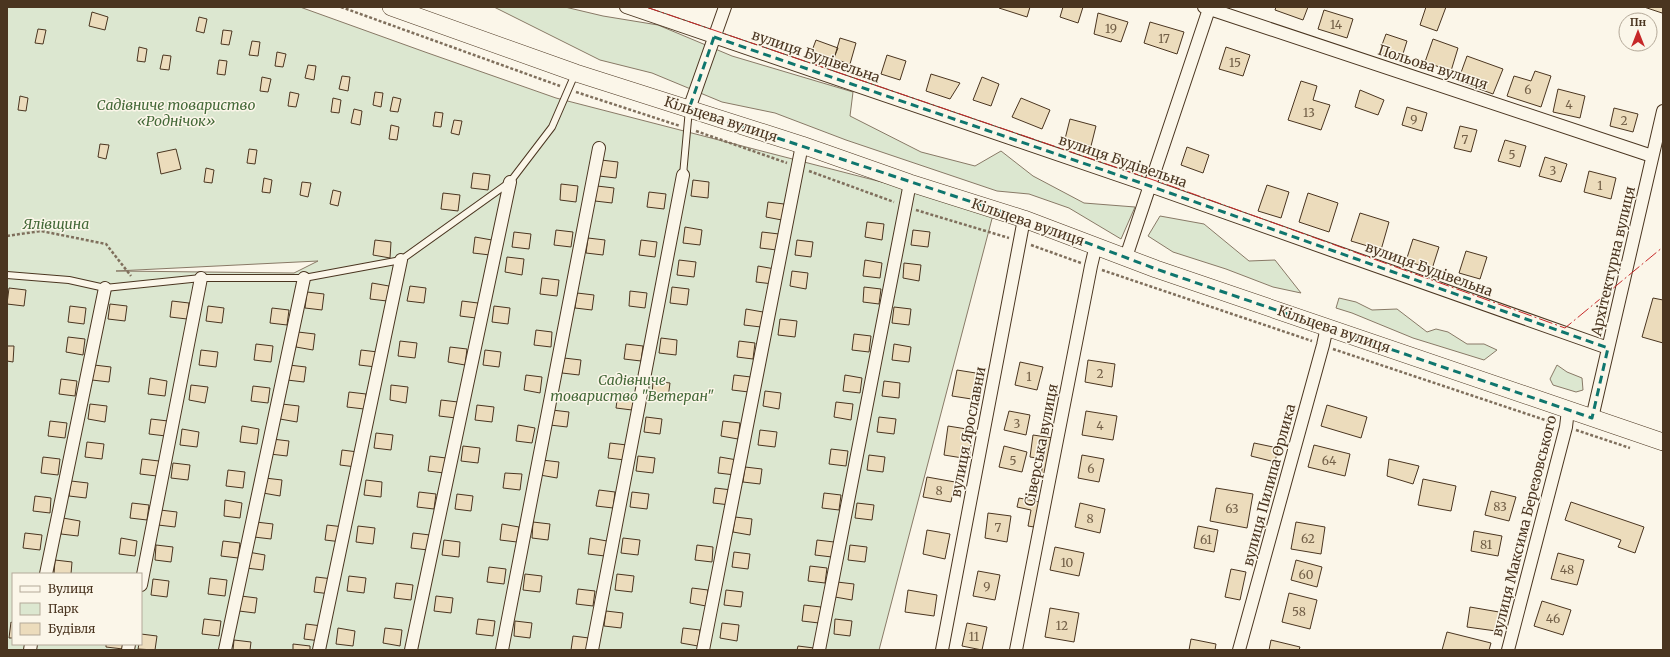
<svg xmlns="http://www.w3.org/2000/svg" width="1670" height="657" font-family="Merriweather,serif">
<rect width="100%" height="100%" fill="#fbf6e9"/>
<path fill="#dce7d0" stroke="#887966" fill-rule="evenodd" d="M7,7h293l125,45 131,46 438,113 -115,439h-872zM318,261l-24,12 -178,-2zM13,574h128v70h-128z
M494,7h71l38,9 55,9 74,31 121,36 -3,24 71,36 54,14 26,-15 32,25 51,27 51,4 -14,32 -52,-31 -40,-14 -32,-3 -151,-51 -71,-27 -53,-11 -70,-29 -52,-13z
M1160,216l44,8 45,37 26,-1 26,33 -28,-6 -47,-18 -53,-17 -25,-16z
M1339,298l17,4 16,8 25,-1 30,23 9,-3 12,3 19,12h17l13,6 -13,10 -71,-22 -61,-25 -16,-5z
M1557,365l10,7 15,6 1,12 -7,2 -23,-7 -3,-6z"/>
<path fill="#ecdcbc" stroke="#4a3520" d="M999,7h31l-3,10 -28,-9z
M1063,7h20l-5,16 -18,-6z
M1276,7h32l-5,13 -28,-10z
M1426,7h20l-9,24 -17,-6z
M1644,7h19v3l-1,3z
M1324,10l29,9 -6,19 -29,-9z
M92,12l16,5 -3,13 -16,-4z
M1098,13l30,9 -7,20 -27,-8z
M199,17l8,2 -3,14 -8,-2z
M1150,22l34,10 -7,22 -33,-11z
M38,29l8,1 -3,14 -8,-1z
M223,30l9,1 -3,14 -8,-1z
M1386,34l21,7 -6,19 -22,-7z
M840,38l16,5 -6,21 -16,-5z
M1433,39l25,9 -7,23 -26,-9z
M816,40l22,8 -7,17 -21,-9z
M252,41l8,1 -2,14 -9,-1z
M139,47l8,2 -2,13 -8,-1z
M1226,47l24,8 -7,21 -24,-7z
M277,52l9,2 -3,13 -8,-1z
M163,55l8,1 -2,14 -9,-1z
M887,55l19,6 -6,19 -19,-6z
M1467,56l36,13 -10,25 -35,-13z
M219,60l8,1 -2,14 -8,-1z
M308,65l8,1 -2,14 -9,-2z
M1535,71l16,5 -10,31 -34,-11 7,-20 17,5z
M931,74l29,9 -10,16 -24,-8z
M342,76l8,1 -2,14 -9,-2z
M262,77l9,2 -3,13 -8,-1z
M982,77l17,7 -8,22 -18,-6z
M1301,81l16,5 -4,14 17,5 -9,25 -33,-10z
M1558,89l27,7 -5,22 -27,-6z
M1360,90l24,10 -6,15 -23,-8z
M290,92l9,2 -3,13 -8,-1z
M375,92l8,1 -2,14 -8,-2z
M20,96l8,2 -2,13 -8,-1z
M393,97l8,2 -3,13 -8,-1z
M333,98l8,2 -2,13 -8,-1z
M1021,98l29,12 -8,19 -30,-12z
M1407,107l20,6 -5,18 -20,-6z
M1614,108l24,6 -5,18 -23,-6z
M354,109l8,2 -2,14 -9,-2z
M435,112l8,1 -2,14 -8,-1z
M1070,119l26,7 -5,20 -26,-7z
M454,120l8,1 -3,14 -8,-2z
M391,125l8,2 -2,13 -8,-1z
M1460,126l17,4 -6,22 -17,-4z
M1505,140l21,6 -6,21 -22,-6z
M100,144l9,1 -3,14 -8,-2z
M1187,147l22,8 -6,18 -22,-8z
M176,149l5,20 -20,5 -4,-21z
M249,149l8,1 -2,14 -8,-1z
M1545,157l22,7 -6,18 -22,-6z
M601,160l17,2 -2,16 -17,-2z
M206,168l8,2 -2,13 -8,-1z
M1589,171l27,7 -5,21 -27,-7z
M473,173l17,2 -2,15 -17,-2z
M264,178l8,2 -2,13 -8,-1z
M693,180l16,2 -1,16 -17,-2z
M302,182l9,1 -3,14 -8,-2z
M561,184l17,2 -2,16 -16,-2z
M1267,185l22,7 -8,26 -23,-7z
M597,186l17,2 -2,15 -17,-2z
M333,190l8,2 -3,14 -8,-2z
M649,192l17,2 -2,15 -17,-2z
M443,193l17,2 -2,16 -17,-2z
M1308,193l30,10 -9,29 -30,-10z
M768,202l16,2 -2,16 -16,-3z
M1360,213l29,9 -8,28 -30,-9z
M867,222l17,2 -2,16 -17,-3z
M685,227l17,3 -2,15 -17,-2z
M556,230l17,2 -2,15 -17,-2z
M913,230l17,2 -2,15 -17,-2z
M514,232l17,2 -2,15 -17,-2z
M762,232l17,2 -2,16 -17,-2z
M475,237l17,3 -2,15 -17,-2z
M588,238l17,2 -2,15 -17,-2z
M1413,239l26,8 -7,22 -26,-8z
M375,240l16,2 -1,16 -17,-3z
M641,240l16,2 -2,15 -16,-2z
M797,240l16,2 -2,15 -16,-2z
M1466,251l21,6 -7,22 -21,-6z
M507,257l17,2 -2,16 -17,-3z
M679,260l17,2 -2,15 -17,-2z
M865,260l17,3 -2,15 -17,-2z
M904,263l17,2 -2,16 -16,-3z
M758,266l17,3 -2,15 -17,-2z
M792,271l16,2 -2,16 -16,-3z
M542,278l17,2 -2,16 -17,-2z
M372,283l17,3 -2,15 -17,-2z
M410,286l16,2 -2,15 -17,-2z
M672,287l17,2 -2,16 -17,-2z
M864,287l17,2 -2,15 -16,-2z
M9,288l17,2 -2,16 -17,-2z
M630,291l17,2 -2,15 -16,-2z
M307,292l17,2 -2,16 -17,-2z
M577,293l17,2 -2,15 -17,-2z
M1653,298l10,2v43l-21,-6z
M172,301l17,2 -2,16 -17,-2z
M462,301l16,2 -2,15 -16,-2z
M110,304l17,2 -2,15 -17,-2z
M70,306l16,2 -2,16 -16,-2z
M208,306l16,2 -2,15 -16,-2z
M494,306l16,2 -2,16 -16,-2z
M894,307l17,2 -2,16 -17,-2z
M272,308l17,2 -2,15 -17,-2z
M746,309l17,3 -2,15 -17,-2z
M780,319l17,2 -2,16 -17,-2z
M536,330l16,2 -1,15 -17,-2z
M298,332l17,2 -2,16 -17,-3z
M854,334l17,2 -2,16 -17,-2z
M68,337l17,2 -2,16 -17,-3z
M661,338l16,2 -1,15 -17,-2z
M400,341l17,2 -2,15 -17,-2z
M739,341l16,2 -2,16 -16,-2z
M256,344l17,2 -2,16 -17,-2z
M626,344l17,2 -2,15 -17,-2z
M894,344l17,3 -2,15 -17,-2z
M7,346h7l-1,16 -6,-1z
M450,347l17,2 -2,16 -17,-3z
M201,350l17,2 -2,15 -17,-2z
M361,350l17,2 -2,15 -17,-2z
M485,350l16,2 -2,15 -16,-2z
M564,358l17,2 -2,15 -17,-2z
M1088,360l27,4 -3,23 -27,-5z
M1020,362l23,5 -6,23 -22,-5z
M94,365l17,2 -2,15 -17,-2z
M289,365l17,2 -2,15 -17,-2z
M957,370l25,4 -4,26 -26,-4z
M526,375l16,2 -2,16 -16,-3z
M734,375l17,2 -2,15 -17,-2z
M845,375l17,3 -2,15 -17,-2z
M150,378l17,3 -2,15 -17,-2z
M61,379l16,2 -2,15 -16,-2z
M653,381l17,2 -2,15 -16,-2z
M884,381l16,2 -1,15 -17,-2z
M191,385l17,2 -3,16 -16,-3z
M391,385l17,2 -2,16 -16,-3z
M253,386l17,2 -2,15 -17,-2z
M765,391l16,2 -2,16 -16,-3z
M349,392l17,2 -2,15 -17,-2z
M618,393l16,2 -2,15 -16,-2z
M441,400l17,2 -2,16 -17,-2z
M836,402l17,2 -2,16 -17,-3z
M90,404l17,2 -2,16 -17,-3z
M282,404l17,2 -2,16 -17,-3z
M477,405l17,2 -2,15 -17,-2z
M1327,405l40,12 -6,21 -40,-12z
M552,410l17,2 -2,15 -17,-2z
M1009,411l21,4 -4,20 -22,-5z
M1086,411l31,5 -4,24 -31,-5z
M646,417l16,2 -2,15 -16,-2z
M879,417l17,2 -2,15 -17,-2z
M151,419l17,2 -2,15 -17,-2z
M50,421l17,2 -2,15 -17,-2z
M723,421l17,2 -2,16 -17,-3z
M518,425l17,3 -3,15 -16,-2z
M242,426l17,3 -2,15 -17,-2z
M948,426l25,4 -4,29 -25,-4z
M182,429l17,3 -2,15 -17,-2z
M760,430l17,2 -2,15 -17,-2z
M376,433l17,2 -2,15 -17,-2z
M1033,435l20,3 -6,41 -6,-1 2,-19 -13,-2z
M272,439l17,2 -2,15 -17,-2z
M87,442l17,2 -2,15 -17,-2z
M610,443l17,2 -2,15 -17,-2z
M1254,443l24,5 -3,14 -24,-6z
M1314,445l36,9 -5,22 -37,-9z
M463,446l17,2 -2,15 -17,-2z
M1004,446l23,6 -5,20 -23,-5z
M831,449l17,2 -2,15 -17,-2z
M342,450l16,2 -2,15 -16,-2z
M869,455l16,2 -2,15 -16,-2z
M1082,455l22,4 -5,23 -21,-4z
M430,456l16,2 -2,15 -16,-2z
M638,456l17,2 -2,15 -17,-2z
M43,457l17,2 -2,16 -17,-2z
M720,457l17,3 -2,15 -17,-2z
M142,459l17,2 -2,15 -17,-2z
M1389,459l30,7 -6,18 -26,-8z
M542,460l17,2 -2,16 -17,-3z
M173,463l17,2 -2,15 -17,-2z
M745,467l17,2 -2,15 -17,-2z
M228,470l17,2 -2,16 -17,-2z
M505,473l17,1 -2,16 -17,-2z
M927,477l28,5 -4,20 -28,-5z
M265,478l17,2 -2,16 -17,-3z
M1423,479l33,7 -5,25 -33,-6z
M366,480l16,2 -1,15 -17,-2z
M71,481l17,2 -2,15 -17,-2z
M715,488l17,2 -2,15 -17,-2z
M1216,488l37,6 -6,34 -37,-7z
M599,490l16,2 -2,16 -17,-2z
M1491,491l25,6 -7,24 -24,-6z
M419,492l17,2 -2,15 -17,-2z
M632,492l17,2 -2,15 -17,-2z
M824,493l17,2 -2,15 -17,-2z
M457,494l16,2 -2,15 -16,-2z
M35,496l16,2 -1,15 -17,-2z
M1019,498l20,4 -5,25 -6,-1 3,-16 -14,-3z
M225,500l17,3 -2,15 -16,-2z
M1571,502l73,25 -9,26 -17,-6 3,-7 -56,-20z
M132,503l17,2 -2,15 -17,-2z
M857,503l17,2 -2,15 -17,-2z
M1080,503l25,6 -5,24 -25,-6z
M160,510l17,2 -2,15 -17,-2z
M988,513l23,3 -4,26 -22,-4z
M735,517l17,2 -2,16 -17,-3z
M63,518l17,3 -2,15 -17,-2z
M256,522l17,2 -2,15 -17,-2z
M533,522l17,2 -2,16 -16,-2z
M1296,522l29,5 -4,27 -30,-5z
M502,524l17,3 -2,15 -17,-2z
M327,525l17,2 -2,15 -17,-2z
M358,526l17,2 -2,16 -17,-2z
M1198,526l20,4 -4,22 -20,-4z
M927,530l23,4 -5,25 -22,-5z
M1474,531l28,5 -4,20 -27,-5z
M25,533l17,2 -2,15 -17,-2z
M413,533l17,2 -2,15 -17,-2z
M121,538l16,3 -2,15 -16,-2z
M590,538l17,3 -2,15 -17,-2z
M623,538l17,2 -2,15 -17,-2z
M444,540l16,2 -1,15 -17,-2z
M817,540l17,2 -2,15 -17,-2z
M223,541l17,2 -2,15 -17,-2z
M156,545l17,2 -2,15 -16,-2z
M697,545l16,2 -1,15 -17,-2z
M850,545l17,2 -2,15 -17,-2z
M1055,547l29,6 -5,23 -29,-6z
M248,552l17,3 -2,15 -17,-2z
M734,552l16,2 -2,15 -16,-2z
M1558,553l26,7 -7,25 -26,-6z
M55,560l17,2 -1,12h-17z
M1296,560l26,7 -5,20 -26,-7z
M810,566l17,2 -2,15 -17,-2z
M489,567l17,2 -2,15 -17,-2z
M1231,569l15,3 -6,28 -15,-3z
M978,571l22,4 -5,25 -22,-4z
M525,574l17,2 -2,16 -17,-2z
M617,574l17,2 -2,16 -17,-2z
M349,576l17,2 -2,15 -17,-2z
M316,577l17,2 -2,15 -17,-2z
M210,578l17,2 -2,16 -17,-2z
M153,579l16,2 -2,16 -16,-2z
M837,582l17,2 -2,16 -17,-3z
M396,583l17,2 -2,15 -17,-2z
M692,588l16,2 -2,16 -16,-3z
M578,589l17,2 -2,15 -17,-2z
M726,590l17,2 -2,15 -17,-2z
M908,590l29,5 -3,21 -29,-4z
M1289,593l28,7 -7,29 -28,-7z
M241,596l16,2 -2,15 -16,-2z
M436,596l17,2 -2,15 -17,-2z
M1542,601l29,9 -8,25 -29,-9z
M804,605l17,2 -2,16 -17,-2z
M1470,607l29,5 -3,19 -29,-4z
M1050,608l29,5 -5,29 -29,-5z
M606,611l17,2 -2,15 -17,-2z
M204,619l17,2 -2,15 -17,-2z
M478,619l17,2 -2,15 -17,-2z
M835,619l17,2 -2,15 -16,-2z
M515,621l17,2 -2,15 -16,-2z
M11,622l2,1v15h-4z
M722,623l17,2 -2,16 -17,-3z
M967,623l20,4 -5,23 -20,-4z
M306,624l16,2 -1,15 -17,-2z
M338,628l17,3 -2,15 -17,-2z
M385,628l17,2 -2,16 -17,-3z
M683,628l17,2 -2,16 -17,-3z
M1447,632l44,11 -2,7h-47z
M141,634l16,2 -2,14 -17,-1 1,-5h2z
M573,636l16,2 -1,12h-17z
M1191,639l25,5 -1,6h-26z
M234,640l17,2 -1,8h-17z
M1271,640l29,7 -1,3h-30z
M106,644h17v5l-17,-2z
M293,644l17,2v4h-17z
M798,646l16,2v2h-17z"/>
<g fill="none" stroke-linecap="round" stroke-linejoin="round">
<g stroke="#4a3520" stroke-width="8">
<path id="lane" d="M683,175l6,-66
M7,275l62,5 36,8 96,-10h103l97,-18 109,-78 42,-55 23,-53"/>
</g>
<g stroke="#4a3520" stroke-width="14">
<path id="street" d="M626,7l524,179 458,162
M1204,7l448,149
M689,109l36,-102
M1126,257l83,-248
M1592,418l71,-307
M46,574l59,-286
M141,585l60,-307
M30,650l1,-6
M128,650l1,-6
M225,650l79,-372
M319,650l82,-390
M411,650l99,-468
M502,650l97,-502
M592,650l91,-475
M703,650l99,-505
M819,650l91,-467
M942,650l82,-431
M1016,650l75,-384 5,-21
M1239,650l84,-305 4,-18
M1508,650l58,-223 2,-17"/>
</g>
<g stroke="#4a3520" stroke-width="18">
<path id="secondary" d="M391,7l185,66 226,72 108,38 114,36 132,50 507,173"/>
</g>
<path stroke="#7f6f5c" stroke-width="2.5" stroke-dasharray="3 2" stroke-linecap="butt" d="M341,7l219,79
M576,92l104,34
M696,131l91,32
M809,171l85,31
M916,210l93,28
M7,236l34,-5 65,13 25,32
M1031,245l50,18
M1102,270l210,71
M1333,349l221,74
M1576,430l54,18"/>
<use href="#lane" stroke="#fbf6e9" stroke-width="6"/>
<use href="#street" stroke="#fbf6e9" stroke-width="12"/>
<use href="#secondary" stroke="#fbf6e9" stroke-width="17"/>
<path stroke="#c62828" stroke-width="1" stroke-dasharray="14 3 2 3" stroke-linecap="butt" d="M646,7l528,180 391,141 98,-81"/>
</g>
<path fill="none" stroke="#0f766e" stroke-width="3" stroke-dasharray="8 5" stroke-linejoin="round" d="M714,37l436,149 458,162 -16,70 -436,-149 -132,-50 -335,-110z"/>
<g text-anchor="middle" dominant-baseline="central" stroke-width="3" stroke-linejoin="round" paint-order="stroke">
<g font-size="12" fill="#725f47">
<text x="1336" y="24">14</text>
<text x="1111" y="28">19</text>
<text x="1164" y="38">17</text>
<text x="1235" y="62">15</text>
<text x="1528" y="89">6</text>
<text x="1569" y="104">4</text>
<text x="1309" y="112">13</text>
<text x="1414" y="119">9</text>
<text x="1624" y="120">2</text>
<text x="1465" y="139">7</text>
<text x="1512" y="154">5</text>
<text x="1553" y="170">3</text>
<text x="1600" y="185">1</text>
<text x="1100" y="373">2</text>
<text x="1029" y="376">1</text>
<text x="1017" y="423">3</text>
<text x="1100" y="425">4</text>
<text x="1013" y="460">5</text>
<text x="1329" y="460">64</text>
<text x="1091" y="468">6</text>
<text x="939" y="490">8</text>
<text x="1500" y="506">83</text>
<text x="1232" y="508">63</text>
<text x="1090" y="518">8</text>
<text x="998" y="527">7</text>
<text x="1308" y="538">62</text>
<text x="1206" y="539">61</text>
<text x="1486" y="544">81</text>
<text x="1067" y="562">10</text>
<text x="1567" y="569">48</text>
<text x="1306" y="574">60</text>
<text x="987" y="586">9</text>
<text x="1299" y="611">58</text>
<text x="1553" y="618">46</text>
<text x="1062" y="625">12</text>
<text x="974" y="636">11</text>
</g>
<g font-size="14" fill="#4a3520" stroke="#fbf6e9">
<text transform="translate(816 56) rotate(19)">вулиця Будівельна</text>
<text transform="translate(1433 67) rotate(18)">Польова вулиця</text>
<text transform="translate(721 119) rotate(18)">Кільцева вулиця</text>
<text transform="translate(1123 161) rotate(19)">вулиця Будівельна</text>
<text transform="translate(1028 222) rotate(19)">Кільцева вулиця</text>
<text transform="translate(1613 261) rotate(-77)">Архітектурна вулиця</text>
<text transform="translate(1429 269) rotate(20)">вулиця Будівельна</text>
<text transform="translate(1334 329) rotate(19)">Кільцева вулиця</text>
<text transform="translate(968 432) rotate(-79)">вулиця Ярославни</text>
<text transform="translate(1041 445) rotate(-79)">Сіверська вулиця</text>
<text transform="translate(1269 485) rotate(-75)">вулиця Пилипа Орлика</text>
<text transform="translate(1524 526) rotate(-76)">вулиця Максима Березовського</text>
</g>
<g font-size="14" font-style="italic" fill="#436837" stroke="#fbf6e9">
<text x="176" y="105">Садівниче товариство<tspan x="176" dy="16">«Роднічок»</tspan></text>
<text x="56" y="224">Ялівщина</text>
<text x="632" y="380">Садівниче<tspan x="632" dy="16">товариство "Ветеран"</tspan></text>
</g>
</g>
<rect width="1670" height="657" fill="none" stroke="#4a3520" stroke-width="16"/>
<rect x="12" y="573" width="130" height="72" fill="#fbf6e9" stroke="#b4a999"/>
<rect x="20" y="586" width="20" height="6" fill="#fbf6e9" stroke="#b4a999"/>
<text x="48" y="593" font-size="12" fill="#4a3520">Вулиця</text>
<rect x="20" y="603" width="20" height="12" fill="#dce7d0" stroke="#b4a999"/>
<text x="48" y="613" font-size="12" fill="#4a3520">Парк</text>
<rect x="20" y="623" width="20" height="12" fill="#ecdcbc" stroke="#b4a999"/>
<text x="48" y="633" font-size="12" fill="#4a3520">Будівля</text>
<g transform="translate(1638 32)"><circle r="19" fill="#fbf6e9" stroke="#b4a999"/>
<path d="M0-3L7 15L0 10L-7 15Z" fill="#c62828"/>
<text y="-6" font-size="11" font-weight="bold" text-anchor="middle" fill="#4a3520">Пн</text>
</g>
</svg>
